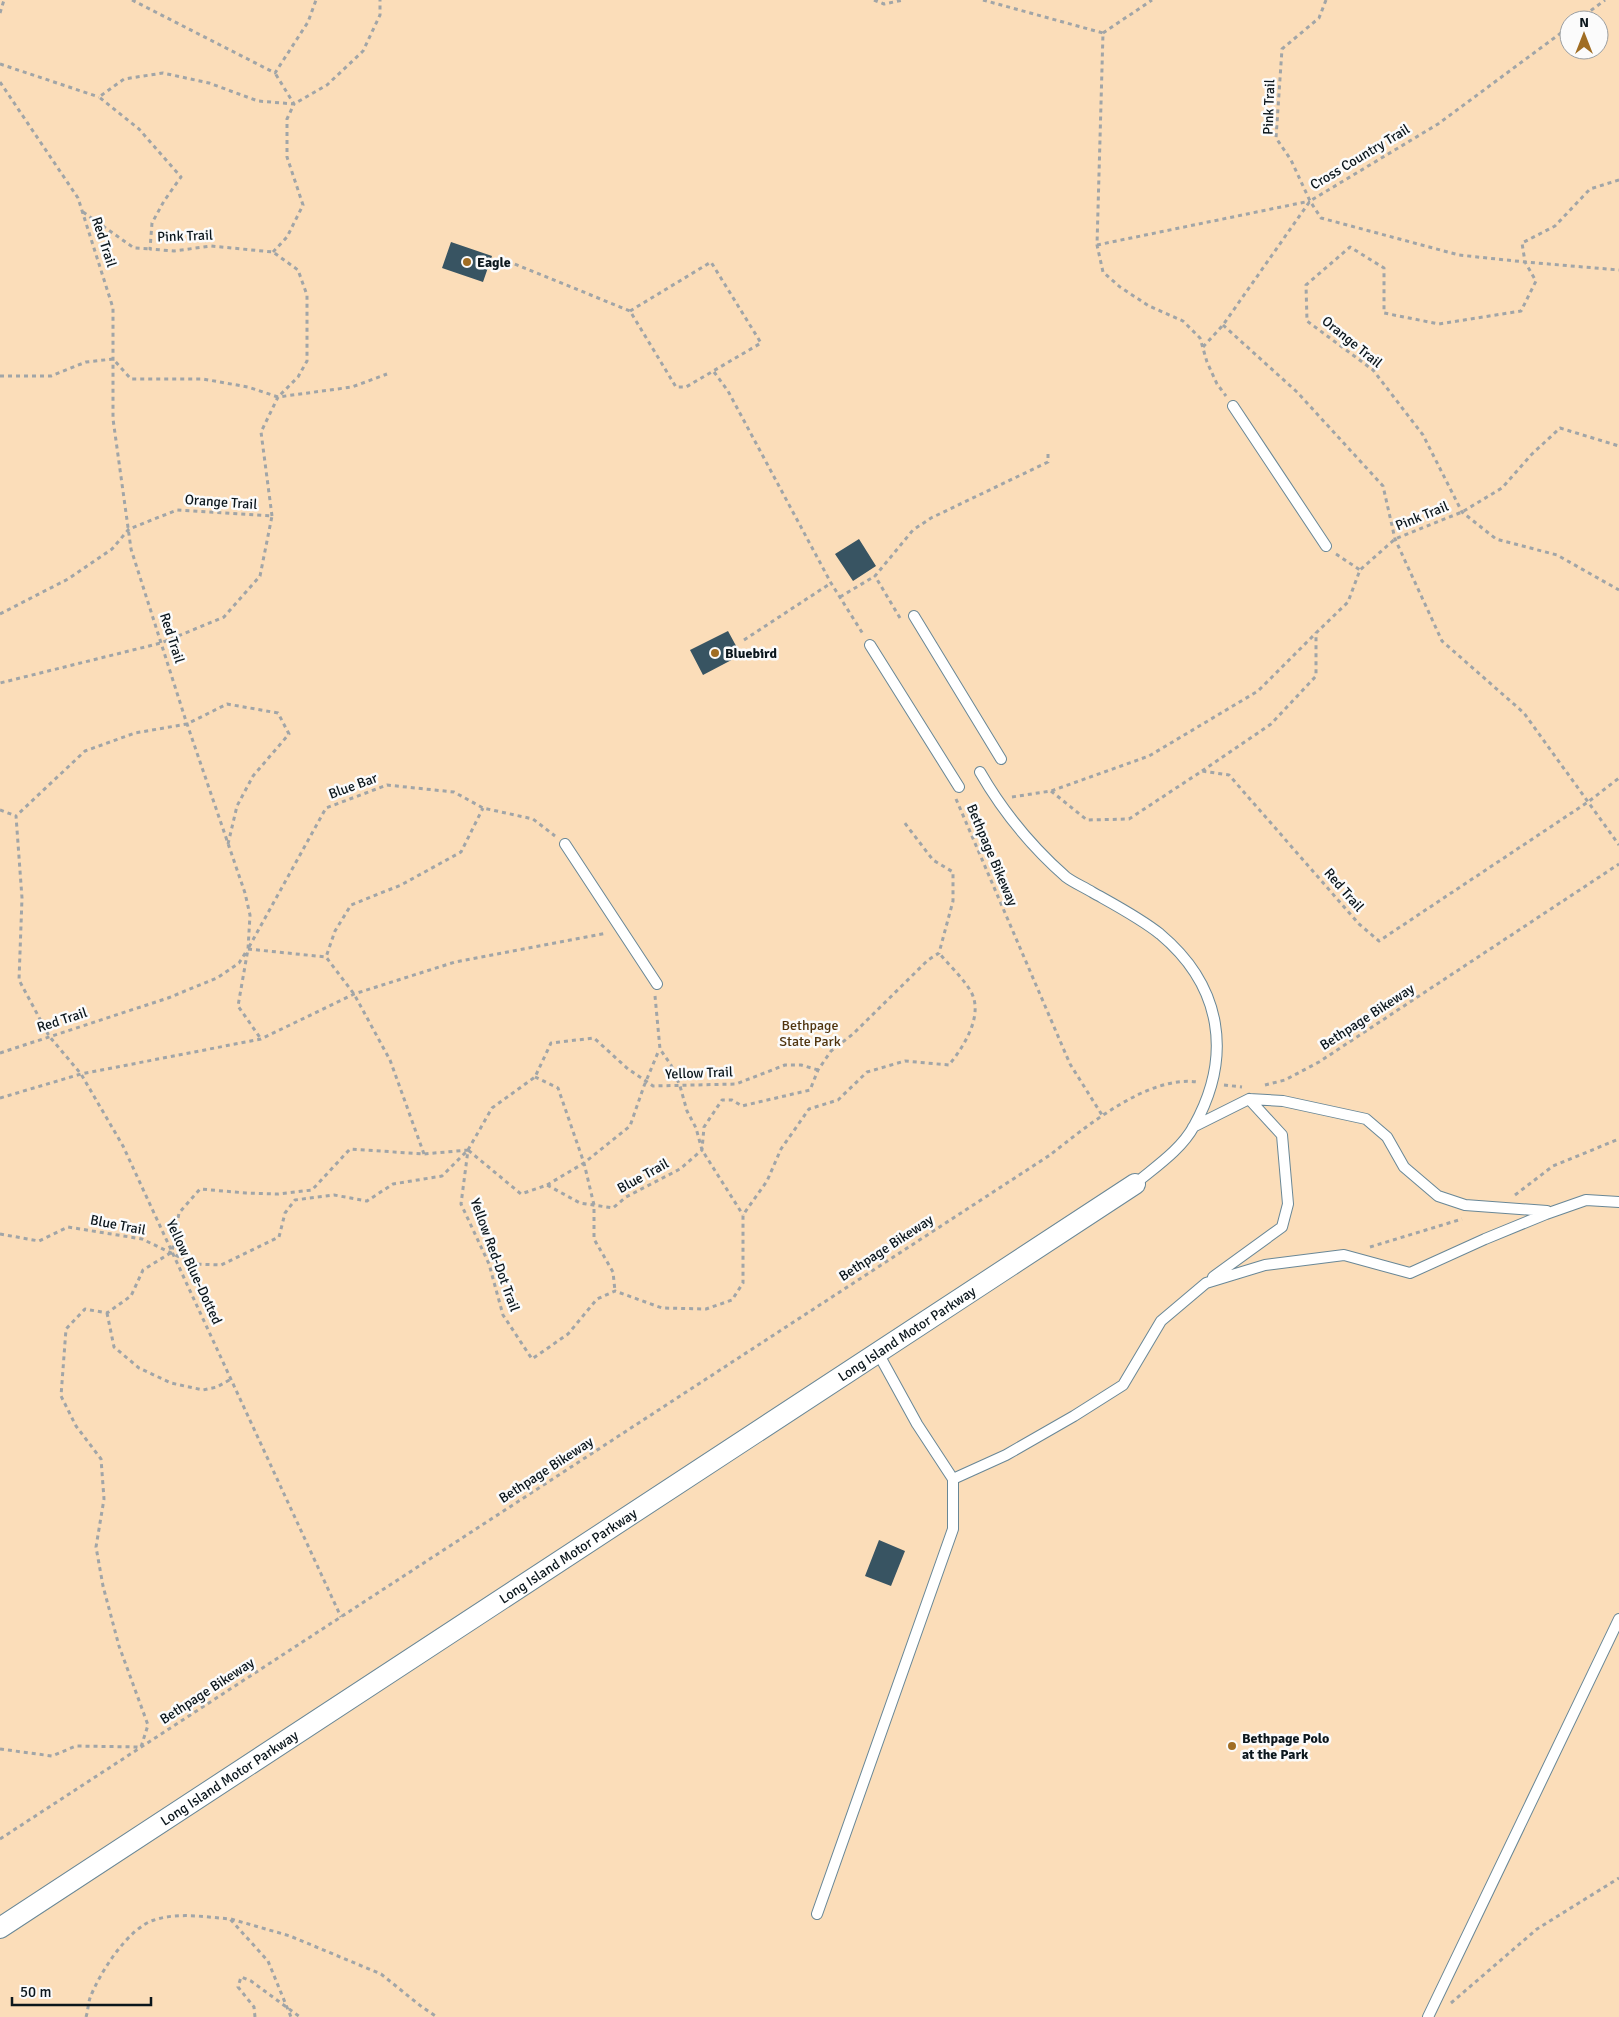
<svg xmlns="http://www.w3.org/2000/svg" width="1619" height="2017" font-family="Signika,sans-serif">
<rect width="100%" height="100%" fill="#fbfbfb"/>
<path fill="#fbddb9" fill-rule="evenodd" d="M0,0h1619v2017h-1619zM1569,20h30v30h-30z"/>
<path fill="#385462" d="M451,242l41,14 -9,26 -41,-14z
M859,539l17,27 -23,15 -18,-27z
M728,631l13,24 -38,20 -13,-25z
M879,1540l26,11 -14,35 -26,-10z"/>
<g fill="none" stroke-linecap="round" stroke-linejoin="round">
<g stroke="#698796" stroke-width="12">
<path id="lane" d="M1233,406l93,140
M914,616l87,143
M870,645l89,142
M980,772c23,40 52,75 86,105 8,6 18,10 26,15 23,13 48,26 68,42 62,52 73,122 34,192 -13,24 -39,41 -59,58
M565,844l92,140
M1249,1099l34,2 83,18 21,18 17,30 34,29 27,9 82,6
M1193,1127l56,-28 33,36 6,69 -6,23 -69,50
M953,1479l53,-24 68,-39 49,-31 38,-64 45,-38 59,-18 79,-10 66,18 75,-34 61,-25 40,-14 33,2
M817,1914l136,-385v-50l-36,-55 -39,-71
M1428,2017l191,-398"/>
</g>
<g stroke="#698796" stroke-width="22">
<g id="street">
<path id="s1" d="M0,1928l1135,-744"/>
</g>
</g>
<path stroke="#a1a5a7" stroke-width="3" stroke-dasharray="4 4" stroke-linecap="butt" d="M132,0l143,73 33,-51 8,-22
M874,0l10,4 19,-4
M983,0l120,33 -6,212 6,27 17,15 29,19 34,15 17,17 7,24 10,22 9,12
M1326,0l-7,18 -37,31 -6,89 15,22 19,41 11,17 138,37 66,7 94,8
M0,13l4,-13
M1578,20l27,-20
M1103,33l49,-33
M0,64l99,33
M0,82l78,116 35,110v111l18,130 54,169 60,175 5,22 -2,34 -10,57 23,33
M1619,180l-29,9 -35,37 -33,17 3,19 11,19 -15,30 -82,13 -55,-11v-45l-34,-21 -44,38 1,36 66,49 50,65 39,77 34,27 61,16 62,35
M83,212l51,36 16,1
M1097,245l213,-44
M273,252l14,-15 16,-32 -16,-48v-38l7,-15 -19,-31
M500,258l130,53 46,76h10l75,-44 -50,-81 -81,49
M1223,325l74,67 86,94 12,53 47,102 82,72 95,132
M1203,347l20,-22 87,-124 128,-77 131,-97
M714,372l14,19 103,192 32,51
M0,376h51l35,-14 27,-3 18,20h72l45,8 30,10 20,-20 9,-16v-66l-9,-25 -25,-18 -62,-6 -37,5 -24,-2 2,-26 12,-22 17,-24 -42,-48 -40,-32 25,-18 39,-6 46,10 49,18 36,3 33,-19 36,-34 17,-36v-15
M272,516l-11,-84 17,-35 74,-10 35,-13
M1336,554l24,16
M840,597l35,-21
M0,614l68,-35 44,-30 17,-20 48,-19 95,6 -12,60 -36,41 -63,26 -161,40
M900,618l-25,-42 38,-46 18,-12 117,-56v-10
M744,640l87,-57
M1202,771l69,-47 45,-48v-43l32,-31 12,-32 35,-31 67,-27 40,-24 29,-33 29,-27 59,18
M1051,791l36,29 42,-1 73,-48 27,4 130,149 20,17 209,-139 31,-24
M1012,797l39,-6 98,-35 109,-65 57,-57
M956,799l114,265 32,51
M0,810l16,6
M228,844l9,-38 16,-30 36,-42 -11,-21 -51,-9 -40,20 -52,9 -50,18 -69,65 6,82 -3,82 30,56 32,38 42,72 218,471
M249,947l77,-139 61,-23 67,7 29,16 50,11 22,17
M248,949l78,8
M655,996l5,53 11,16 9,21 7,25 9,17 6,22 41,65
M0,1053l168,-55 49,-20 22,-15 7,-11
M535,1077l23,11 26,75 10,42v34l19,33 2,19
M1224,1085l18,2
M1265,1085l20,-5 34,-18 300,-198
M0,1098l81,-24 180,-35 93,-45 101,-32 152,-29
M468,1150l24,-42 43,-31 16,-34 43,-5 34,31 25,17 83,-2 49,-19h16l17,5
M424,1154l-34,-94 -36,-66 -28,-37 9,-26 16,-26 50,-20 60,-33 22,-44
M547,1185l37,-22 46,-37 14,-40 15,-36
M1515,1195l38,-29 66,-27
M0,1234l39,7 29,-14 74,12 52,25 27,1 58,-28 6,-24 10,-13 39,-5 33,6 26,-17 49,-8 26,-26 53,44 26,-9 33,18 33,5 13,-11 54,-28 22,-19 2,-23 18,-27h10l10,6 68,-16 8,-20 13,-19 22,-17 75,-74 11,-7 14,-52v-29l-20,-12 -29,-38
M1370,1247l92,-28
M107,1313l7,34 25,21 32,15 32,7 14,-3 14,-8
M0,1749l52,7 24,-10 65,1 7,-22 -29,-79 -16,-60 -7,-39 8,-48 -3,-40 -25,-33 -15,-30 5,-67 19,-20 22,4 24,-17 12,-26 29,-18 7,-39 21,-24 46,4 32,1 34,-4 38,-41 74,5 44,-4 -7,54 28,60 14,51 29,44 36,-25 29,-35 18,-8 47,17 44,1 26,-9 11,-17v-68l24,-34 14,-32 28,-40 29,-9 29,-28 38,-11 44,4c15,-19 36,-51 21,-75 -8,-13 -21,-25 -31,-37
M0,1839l1050,-684c37,-29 98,-80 147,-73
M231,1919l59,17 91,38 41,33 15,10
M1451,2003l86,-74 82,-51
M86,2017c2,-6 2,-13 4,-19 9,-24 38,-70 64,-78 24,-8 52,-3 76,-1l38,42 23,56
M255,2017l-1,-10 -16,-20 3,-10 10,4 49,36"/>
<use href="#lane" stroke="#fff" stroke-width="10"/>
<use href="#street" stroke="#fff" stroke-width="20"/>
</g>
<g fill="#a06d23" stroke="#fbfbfb" stroke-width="2">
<circle cx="467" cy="262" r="5"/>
<circle cx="715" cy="653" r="5"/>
<circle cx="1232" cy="1746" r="5"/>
</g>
<g text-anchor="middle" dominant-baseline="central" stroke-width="5" stroke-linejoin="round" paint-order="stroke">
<g font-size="14" fill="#0b161c" stroke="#fbfbfb">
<text transform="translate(1269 107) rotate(-88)">Pink Trail</text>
<text transform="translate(1360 157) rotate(-31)">Cross Country Trail</text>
<text transform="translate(185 236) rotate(-2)">Pink Trail</text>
<text transform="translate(104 242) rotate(72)">Red Trail</text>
<text transform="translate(1352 342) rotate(39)">Orange Trail</text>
<text transform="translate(221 502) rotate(4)">Orange Trail</text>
<text transform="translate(1422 516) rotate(-22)">Pink Trail</text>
<text transform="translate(172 638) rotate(72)">Red Trail</text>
<text transform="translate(353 786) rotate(-20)">Blue Bar</text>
<text transform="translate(992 855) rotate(67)">Bethpage Bikeway</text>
<text transform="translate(1344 890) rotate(49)">Red Trail</text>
<text transform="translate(1367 1017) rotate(-33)">Bethpage Bikeway</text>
<text transform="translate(62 1020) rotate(-18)">Red Trail</text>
<text transform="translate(699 1073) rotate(-2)">Yellow Trail</text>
<text transform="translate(643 1176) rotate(-29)">Blue Trail</text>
<text transform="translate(118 1225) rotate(11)">Blue Trail</text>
<text transform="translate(886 1248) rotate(-33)">Bethpage Bikeway</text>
<text transform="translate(495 1255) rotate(70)">Yellow Red-Dot Trail</text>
<text transform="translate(194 1272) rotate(65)">Yellow Blue-Dotted</text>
<text stroke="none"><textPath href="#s1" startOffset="1084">Long Island Motor Parkway</textPath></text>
<text transform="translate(546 1470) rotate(-33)">Bethpage Bikeway</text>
<text stroke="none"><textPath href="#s1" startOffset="679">Long Island Motor Parkway</textPath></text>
<text transform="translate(207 1691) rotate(-33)">Bethpage Bikeway</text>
<text stroke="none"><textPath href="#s1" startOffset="274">Long Island Motor Parkway</textPath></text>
</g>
<g font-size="14" font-weight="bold" fill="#0b161c" stroke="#fbfbfb" text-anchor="start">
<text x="477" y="262">Eagle</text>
<text x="725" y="653">Bluebird</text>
<text x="1242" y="1738">Bethpage Polo<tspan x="1242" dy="16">at the Park</tspan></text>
</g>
<g font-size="14" fill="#50340e" stroke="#fbfbfb">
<text x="810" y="1025">Bethpage<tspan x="810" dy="16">State Park</tspan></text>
</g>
</g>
<g transform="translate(1584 35)"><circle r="24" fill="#fbfbfb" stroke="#9b9fa2"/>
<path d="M0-4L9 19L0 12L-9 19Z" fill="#a06d23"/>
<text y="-8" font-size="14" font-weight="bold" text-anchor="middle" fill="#0b161c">N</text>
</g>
<path d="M12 1997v8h139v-8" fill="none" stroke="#0b161c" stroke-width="2.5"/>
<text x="20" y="1997" font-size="15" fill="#0b161c" stroke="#fbfbfb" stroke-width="4" paint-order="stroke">50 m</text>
</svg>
